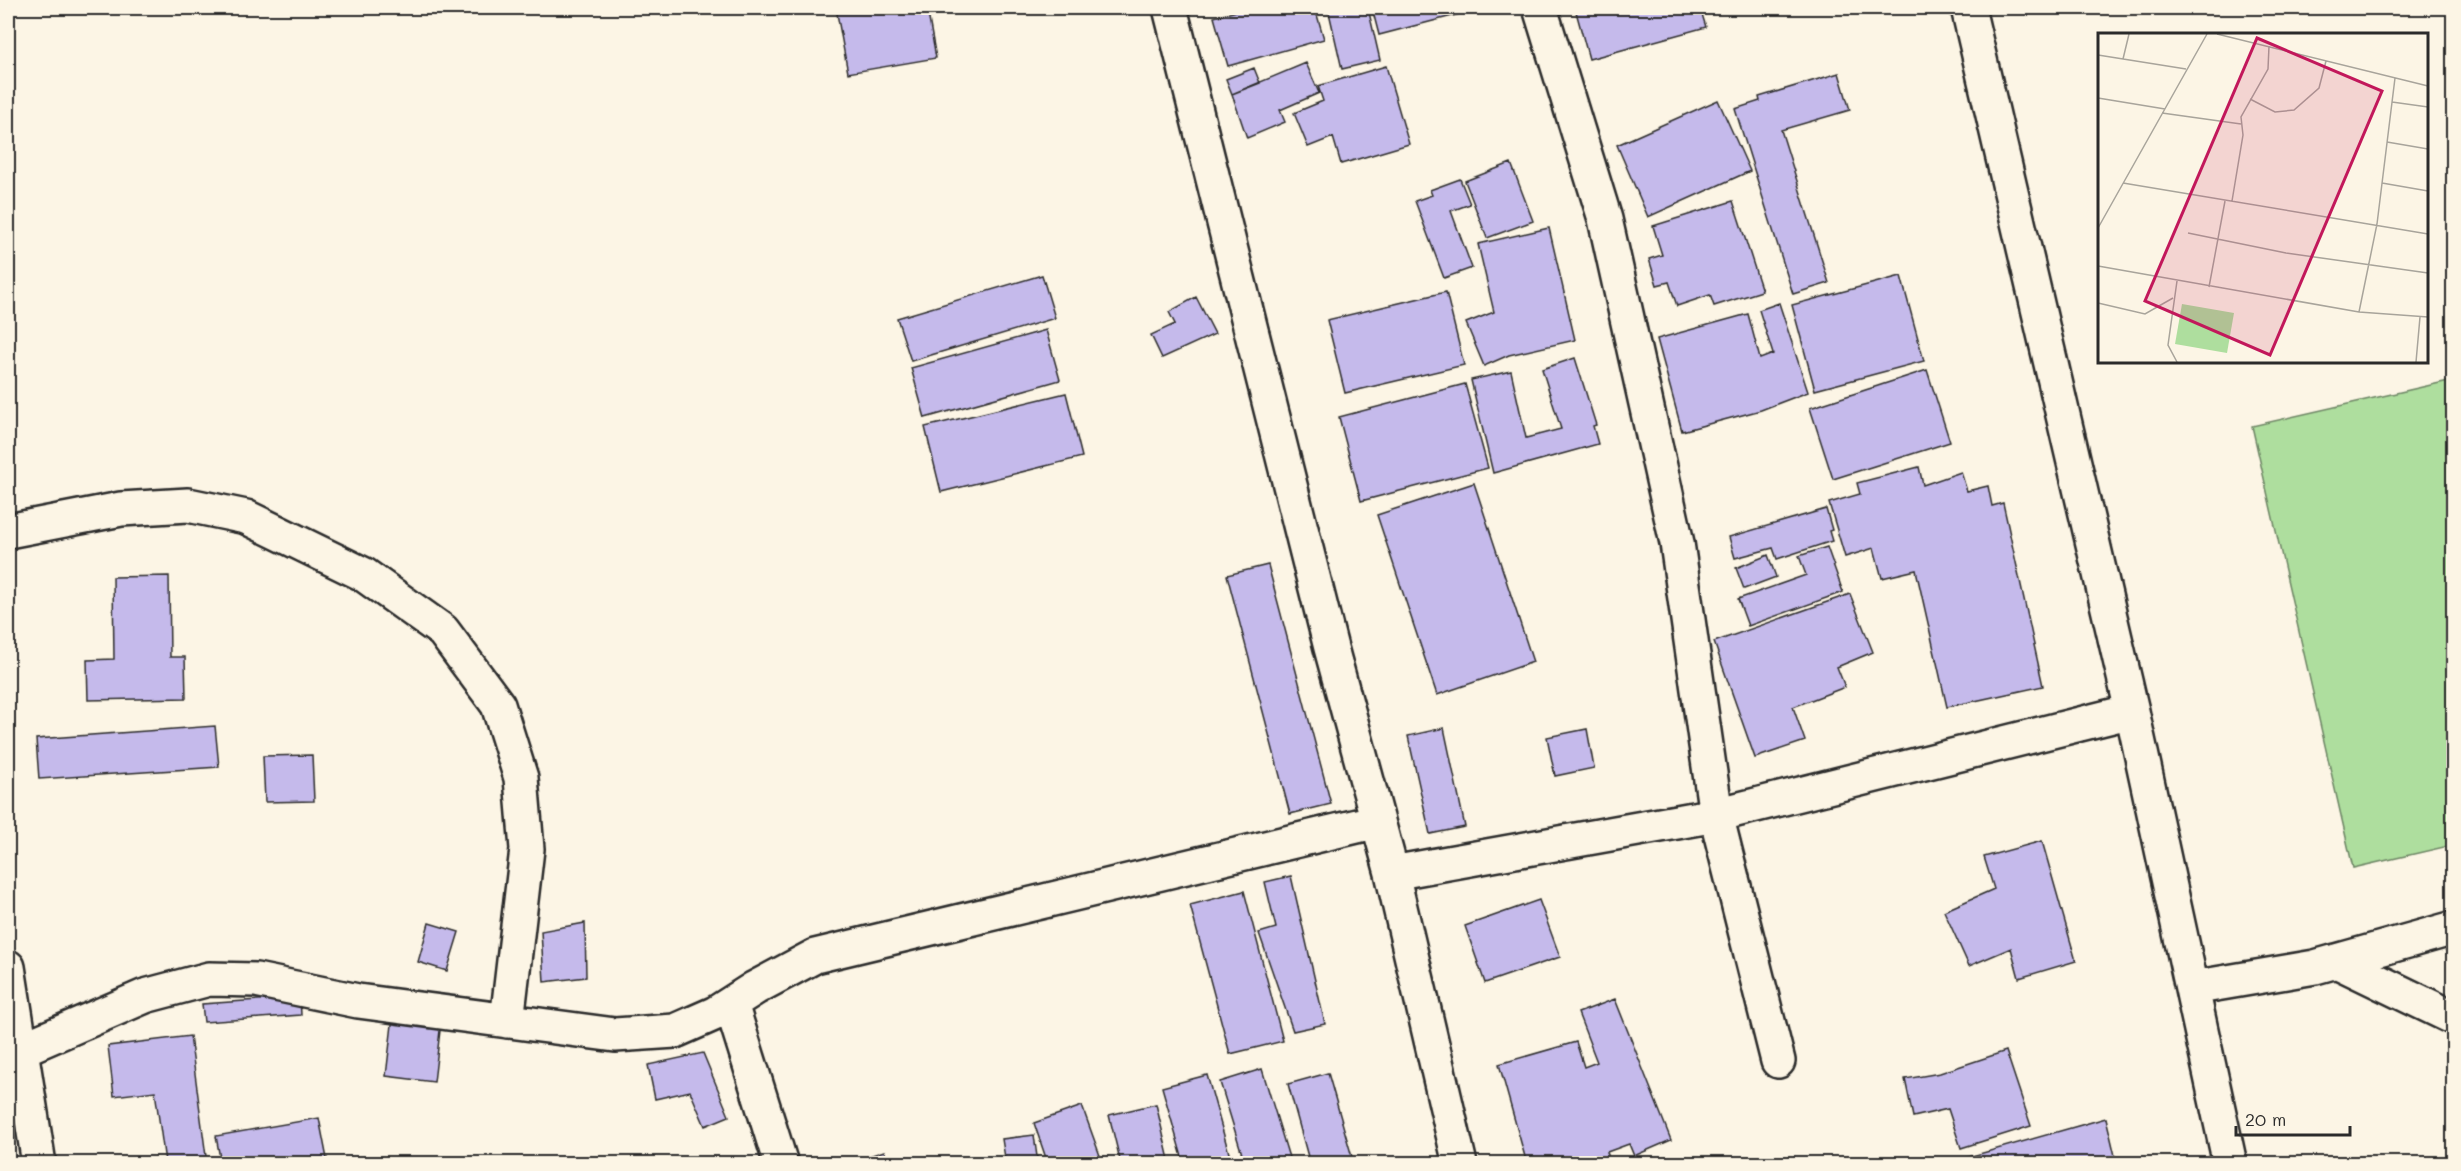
<svg xmlns="http://www.w3.org/2000/svg" width="2461" height="1171" font-family="Mali,sans-serif">
<rect width="100%" height="100%" fill="#fcf5e5"/>
<filter id="ink" filterUnits="userSpaceOnUse"><feTurbulence type="fractalNoise" baseFrequency=".0167" numOctaves="2"/><feDisplacementMap in="SourceGraphic" scale="12" xChannelSelector="R" yChannelSelector="G"/><feConvolveMatrix kernelMatrix="1 2 1 2 8 2 1 2 1" color-interpolation-filters="sRGB"/></filter>
<g filter="url(#ink)">
<path fill="#aede9e" stroke="#6c8464" stroke-width="1.5" d="M2453,380v465l-100,23 -101,-442z"/>
<path fill="#c5baeb" stroke="#2b2b2b" stroke-width="1.5" d="M836,8h91l9,50 -88,15z
M1248,8h67l9,31 -96,27 -14,-49z
M1328,8h40l12,52 -38,9z
M1372,8h111l-104,27z
M1575,8h125l6,19 -117,32z
M1306,63l13,30 -39,17 5,12 -38,16 -15,-44z
M1386,66l23,78 -68,20 -8,-27 -25,10 -14,-34 29,-12 -5,-15z
M1254,68l6,15 -28,11 -6,-15z
M1839,73l11,37 -69,20 48,153 -36,11 -58,-185 25,-8 -1,-4z
M1718,100l32,71 -102,46 -31,-72z
M1511,163l22,58 -46,17 -22,-57z
M1460,179l10,25 -19,7 21,57 -28,10 -29,-77 17,-6 -2,-5z
M1733,201l29,90 -48,15 -4,-11 -33,11 -8,-24 -12,3 -8,-26 13,-4 -9,-29z
M1549,228l26,112 -66,15 -25,11 -18,-43 28,-11 -16,-68z
M1042,275l13,43 -144,43 -14,-43z
M1901,276l23,85 -109,29 -23,-85z
M1446,292l18,73 -119,28 -18,-73z
M1196,297l19,37 -53,24 -11,-23 24,-11 -6,-12z
M1779,303l29,89 -47,18 -79,21 -25,-92 91,-25 12,45 13,-5 -14,-44z
M1046,330l14,50 -135,38 -14,-50z
M1575,358l21,67 -3,1 5,18 -105,29 -22,-93 40,-9 15,67 35,-9 -19,-60z
M1927,370l23,72 -117,37 -23,-71z
M1465,384l23,84 -127,33 -22,-84z
M1066,393l16,64 -141,35 -16,-65z
M1919,467l4,18 38,-13 6,19 21,-5 4,20 11,-3 40,183 -96,21 -31,-137 -34,8 -8,-30 -29,9 -16,-54 31,-9 -3,-11z
M1474,483l59,179 -96,33 -60,-180z
M1826,509l6,21 -3,1 3,10 -55,18 -4,-11 -38,10 -6,-21z
M1827,547l16,45 -95,34 -10,-27 68,-24 -7,-19z
M1768,555l8,22 -32,12 -8,-21z
M1268,565l63,239 -41,10 -63,-239z
M169,576l1,81h15l1,41 -98,2 -1,-40 27,-1 -1,-82z
M1850,594l23,58 -36,15 8,20 -52,20 12,34 -50,17 -41,-116z
M215,726l4,41 -180,12 -3,-40z
M1444,728l21,99 -35,7 -22,-98z
M1587,729l7,39 -39,8 -8,-39z
M312,755l2,46 -49,1 -2,-46z
M2042,841l34,120 -57,17 -8,-30 -42,18 -25,-55 50,-22 -10,-32z
M1291,876l34,148 -32,7 -34,-98 17,-5 -11,-46z
M1244,891l39,150 -53,13 -40,-149z
M1539,900l21,57 -75,26 -20,-57z
M429,923l30,9 -12,39 -29,-9z
M585,923l1,54 -42,5 -3,-51z
M300,997l1,18 -97,7 -2,-18z
M1615,999l56,141 -37,16 -5,-12 -22,8 4,12h-84l-28,-100 77,-22 8,25 13,-5 -19,-49z
M393,1016l48,6 -7,60 -48,-6z
M190,1036l17,128h-47l5,-2 -10,-71 -41,5 -6,-50z
M2006,1051l25,75 -70,22 -13,-39 -35,8 -8,-38 35,-6z
M703,1053l26,63 -24,10 -15,-35 -35,8 -7,-34z
M1262,1069l29,95h-46l-25,-82z
M1328,1073l26,91h-44l-22,-80z
M1207,1075l25,89h-48l-22,-77z
M1156,1104l14,60h-49l-12,-49z
M1082,1106l21,58h-55l-14,-41z
M319,1118l9,46h-107l-5,-28z
M2106,1118l11,46h-173z
M1034,1135l4,29h-32l-4,-25z
M884,1151l4,13h-42z"/>
<g fill="none" stroke-linecap="round" stroke-linejoin="round">
<g stroke="#2b2b2b" stroke-width="38">
<path id="minor" d="M1170,8l161,640 61,225 68,291
M1540,8l65,211 72,324 39,272 62,246
M1968,8l164,703 98,453
M8,531l113,-22 67,-4 58,12 117,57 80,57 55,74 23,73 6,71 -20,172
M1392,873l324,-58 416,-104
M2336,961l118,57
M8,967l31,197
M2192,988l123,-21 139,-39
M731,1004l50,160
M20,1050l125,-54 64,-17 47,1 102,21 257,34 60,-4 41,-18 39,-25 60,-32 563,-135"/>
</g>
<use href="#minor" stroke="#fcf5e5" stroke-width="33"/>
</g>
</g>
<g transform="translate(2098 33)">
<rect width="330" height="330" fill="#fcf5e5"/>
<path d="M84,271l52,9 -7,40 -52,-9z" fill="#aede9e"/>
<path fill="none" stroke="#a8a49b" stroke-width="1.5" d="M119,1l211,52M0,22l88,14M25,26l6,-25M0,65l67,11M152,66l25,13 19,-2 25,-22 7,-27M294,69l36,5M64,80l79,11M289,109l41,7M25,150l305,51M284,150l46,8M134,168l11,-66 -2,-18 27,-48 1,-23M0,195l109,-194M90,200l98,20 142,20M0,233l261,46 69,5M111,254l16,-86M0,270l47,11 28,-16M261,279l18,-88 18,-146M79,329l-9,-17 9,-64M318,329l4,-45"/>
<path fill="#c2185b" fill-opacity="0.15" stroke="#c2185b" stroke-width="3" d="M159,5l125,53 -112,264 -125,-54z"/>
<rect width="330" height="330" fill="none" stroke="#2b2b2b" stroke-width="3"/>
</g>
<rect width="2461" height="1171" fill="none" stroke="#fcf5e5" stroke-width="30"/>
<rect x="15" y="15" width="2431" height="1141" fill="none" stroke="#2b2b2b" stroke-width="2" filter="url(#ink)"/>
<path d="M2236 1126v9h114v-9" fill="none" stroke="#2b2b2b" stroke-width="3"/>
<text x="2245" y="1126" font-size="18" fill="#2b2b2b" stroke="#fcf5e5" stroke-width="4.5" paint-order="stroke">20 m</text>
</svg>
